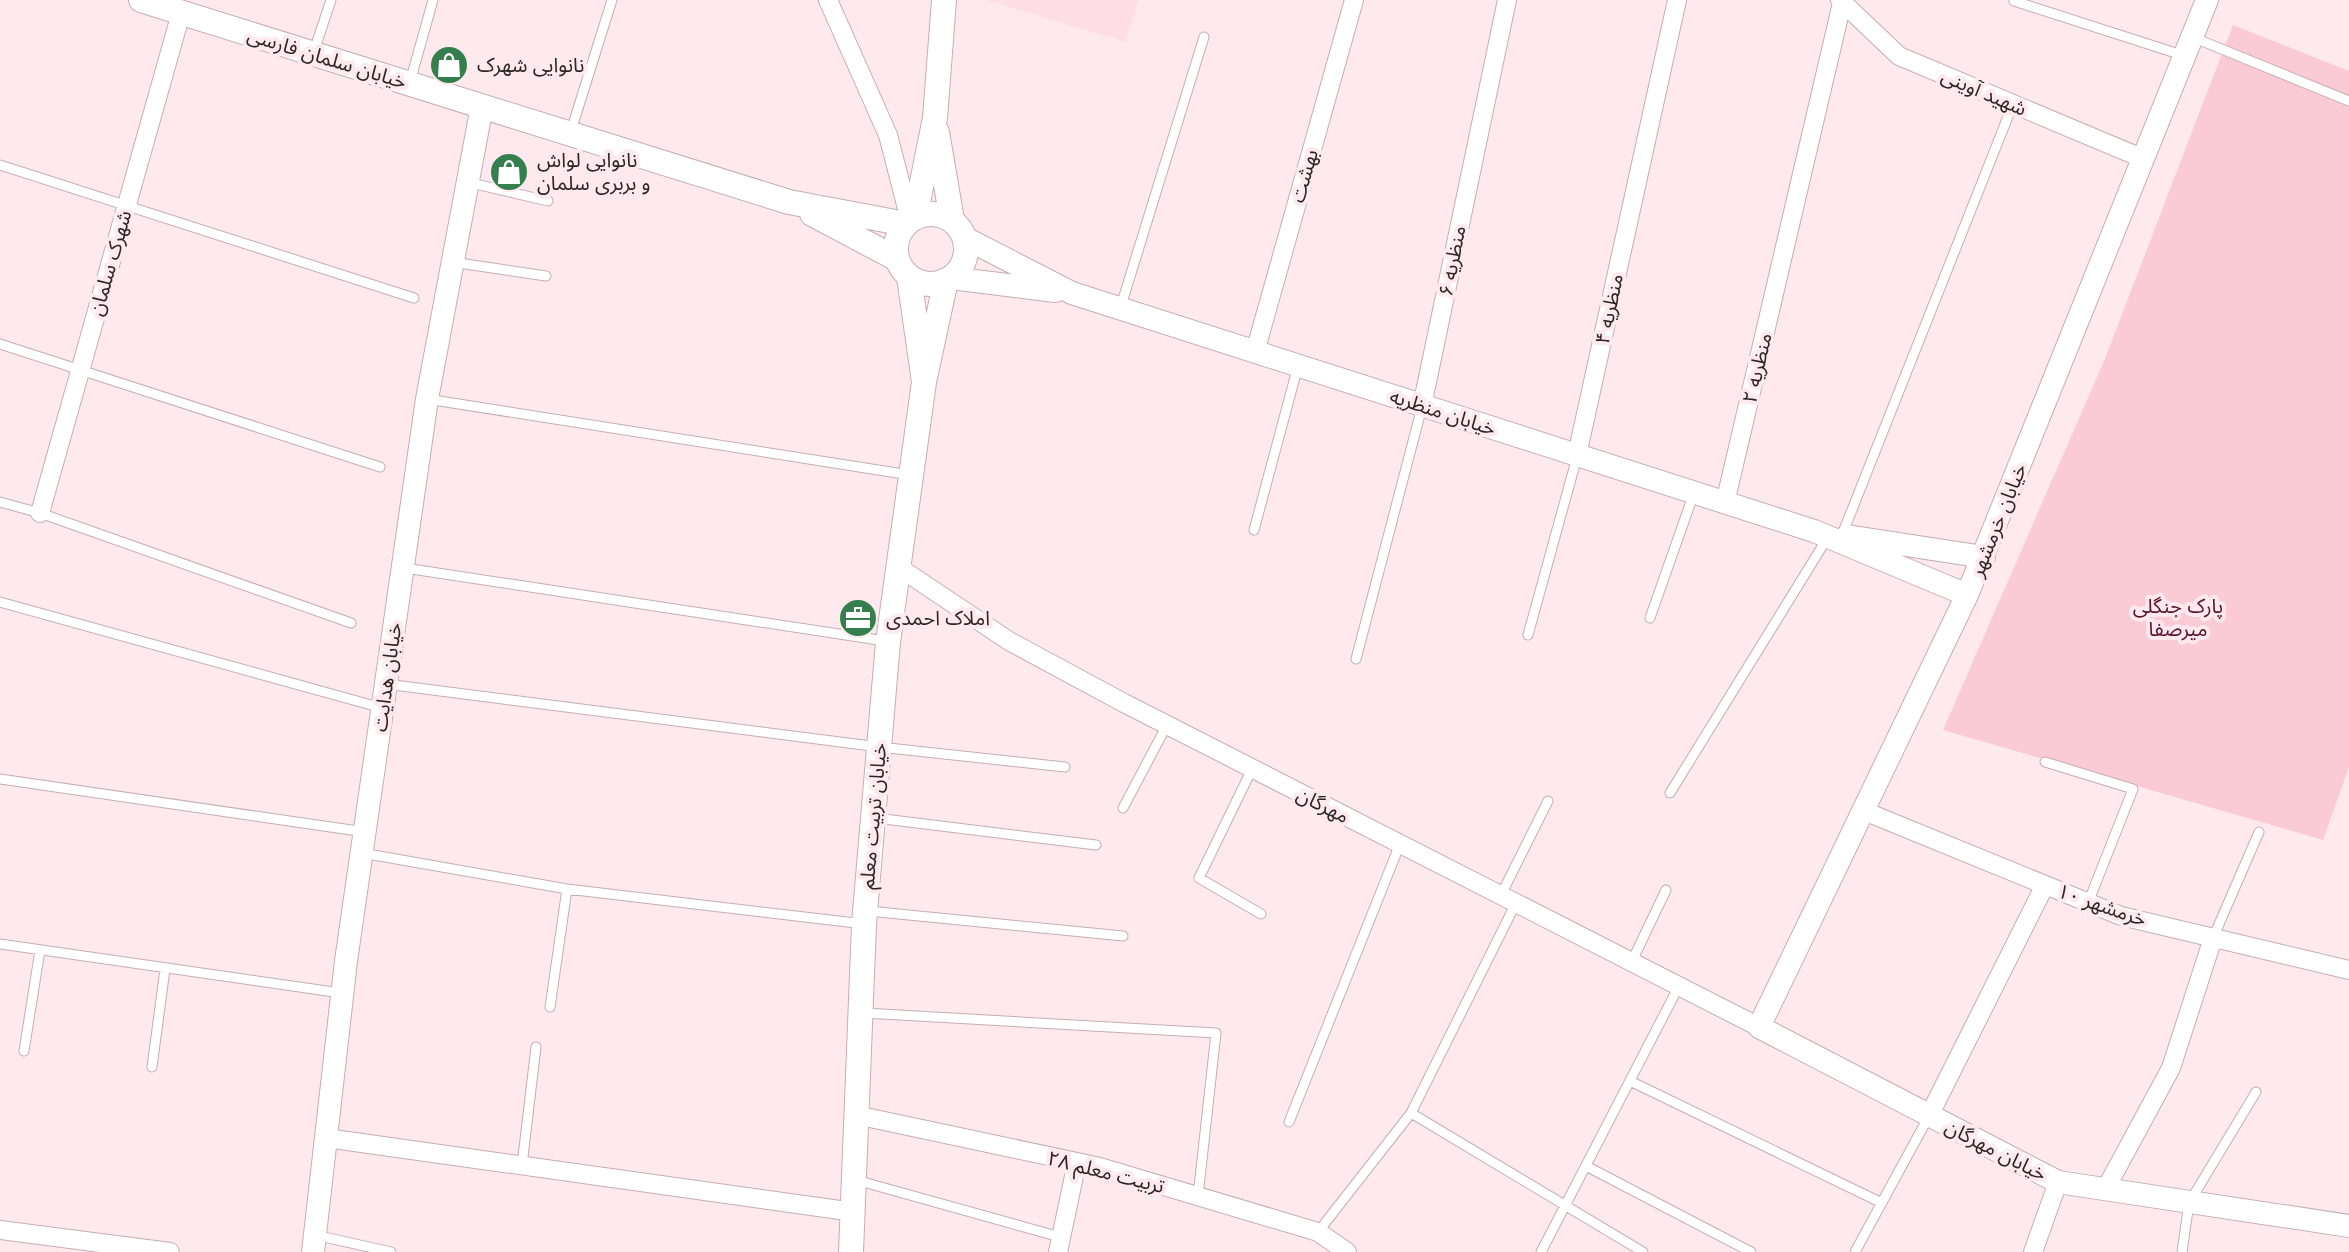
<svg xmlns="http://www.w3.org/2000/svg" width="2349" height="1252" font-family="'DM Sans','Noto Sans Arabic',sans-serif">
<rect width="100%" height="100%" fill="#feeaee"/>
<path fill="#ffdde5" d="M986,0h152l-13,42z"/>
<path fill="#facad5" d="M2233,25l116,46v696l-26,73 -380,-110 161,-369z"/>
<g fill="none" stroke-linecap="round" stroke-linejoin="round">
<g stroke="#c5adb3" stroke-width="11">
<path id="service" d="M2014,1l171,55
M2192,37l157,64
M313,54l18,-54
M410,82l23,-82
M570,134l42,-134
M0,165l414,133
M467,182l81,19
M452,262l94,14
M1120,309l84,-272
M0,344l380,123
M427,399l483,76
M0,502l40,11 311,110
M1254,530l44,-164
M1842,535l171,-431
M405,568l480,73
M0,602l382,106
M1650,618l44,-125
M1528,635l49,-178
M1356,659l66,-252
M386,684l493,63 186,20
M2045,762l88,27 -45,114
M1252,769l-53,109 62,36
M0,779l365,53
M1670,793l158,-256
M1123,808l44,-83
M876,818l220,27
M362,853l205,36 297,35
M1501,895l47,-94
M868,911l255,25
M2213,938l46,-106
M0,944l341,49
M1632,961l34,-71
M550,1007l17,-118
M864,1013l352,20 -18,163
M24,1051l16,-101
M152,1067l13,-98
M1630,1081l252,122
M1411,1113l232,139
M1289,1122l111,-278
M522,1165l14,-118
M1586,1166l165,86
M856,1180l204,57
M1318,1232l93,-119 105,-210
M315,1235l76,17
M1541,1252l138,-266
M1855,1252l74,-136
M2182,1252l7,-49 67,-111"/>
</g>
<g stroke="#c5adb3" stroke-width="20">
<path id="minor" d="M828,0l60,135 22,85
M1840,0l59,56 245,103
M1255,352l99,-352
M1422,406l85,-406
M1577,455l100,-455
M1725,503l117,-500
M40,513l141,-500
M897,566l112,75 115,62 635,324
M1864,811l257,105 228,54
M856,1115l244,52 218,65 29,20
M1929,1116l116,-231
M326,1138l528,74
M2105,1190l66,-122 42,-130
M0,1230l170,22
M1058,1252l19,-90
M2033,1252l25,-70"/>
</g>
<g stroke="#c5adb3" stroke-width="24">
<path id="tertiary" d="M2207,0l-240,595 -208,432 299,155 291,44
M965,238l107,55 742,238 153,64
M951,278l104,13
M1847,536l137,21
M313,1252l33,-291 81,-562 55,-293"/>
</g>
<g stroke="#c5adb3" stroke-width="26">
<path id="secondary" d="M141,0l648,202 117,22
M937,132l15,88
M896 249a35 35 0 1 1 70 0a35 35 0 1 1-70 0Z
M812,214l85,45
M915,217l20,-99 9,-118
M909,277l15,105 22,-102
M851,1252l13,-328 24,-282 36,-260"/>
</g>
<use href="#service" stroke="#fff" stroke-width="9"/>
<use href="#minor" stroke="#fff" stroke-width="18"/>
<use href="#tertiary" stroke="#fff" stroke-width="22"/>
<use href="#secondary" stroke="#fff" stroke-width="24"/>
</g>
<defs>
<g id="shop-disc" transform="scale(2)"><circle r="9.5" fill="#347f4d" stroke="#feeaee"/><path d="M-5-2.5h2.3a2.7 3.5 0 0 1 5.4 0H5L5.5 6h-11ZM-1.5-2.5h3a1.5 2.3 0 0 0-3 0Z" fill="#fff"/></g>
<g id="office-disc" transform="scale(2)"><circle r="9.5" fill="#347f4d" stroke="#feeaee"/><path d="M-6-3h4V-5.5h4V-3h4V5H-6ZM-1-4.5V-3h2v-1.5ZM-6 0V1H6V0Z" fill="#fff"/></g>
</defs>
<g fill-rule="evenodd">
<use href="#shop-disc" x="449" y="65"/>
<use href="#shop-disc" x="509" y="172"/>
<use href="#office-disc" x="858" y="618"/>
</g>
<g text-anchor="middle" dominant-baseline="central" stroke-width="8" stroke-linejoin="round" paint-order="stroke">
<g font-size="20" fill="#2d2426" stroke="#feeaee">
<text transform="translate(327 58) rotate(17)">خیابان سلمان فارسی</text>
<text transform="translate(1984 92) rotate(23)">شهید آوینی</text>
<text transform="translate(1304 176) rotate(-74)">بهشت</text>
<text transform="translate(1452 261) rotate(-79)">منظریه ۶</text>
<text transform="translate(110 263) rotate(-74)">شهرک سلمان</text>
<text transform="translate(1609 309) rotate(-78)">منظریه ۴</text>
<text transform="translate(1757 368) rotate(-77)">منظریه ۲</text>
<text transform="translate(1443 412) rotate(18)">خیابان منظریه</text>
<text transform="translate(1998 520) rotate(-68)">خیابان خرمشهر</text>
<text transform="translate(387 677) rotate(-82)">خیابان هدایت</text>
<text transform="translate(1323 805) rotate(27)">مهرگان</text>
<text transform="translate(873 816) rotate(-85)">خیابان تربیت معلم</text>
<text transform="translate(2102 905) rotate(19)">خرمشهر ۱۰</text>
<text transform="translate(1996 1150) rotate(27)">خیابان مهرگان</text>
<text transform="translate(1106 1172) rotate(14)">تربیت معلم ۲۸</text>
</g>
<g font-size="20" fill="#2d2426" stroke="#feeaee" text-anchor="start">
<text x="477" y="65">نانوایی شهرک</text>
<text x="537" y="160">نانوایی لواش<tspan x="537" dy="23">و بربری سلمان</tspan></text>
<text x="886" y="618">املاک احمدی</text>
</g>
<g font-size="20" fill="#5a112e" stroke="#feeaee">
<text x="2178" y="606">پارک جنگلی<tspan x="2178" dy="23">میرصفا</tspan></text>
</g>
</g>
</svg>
